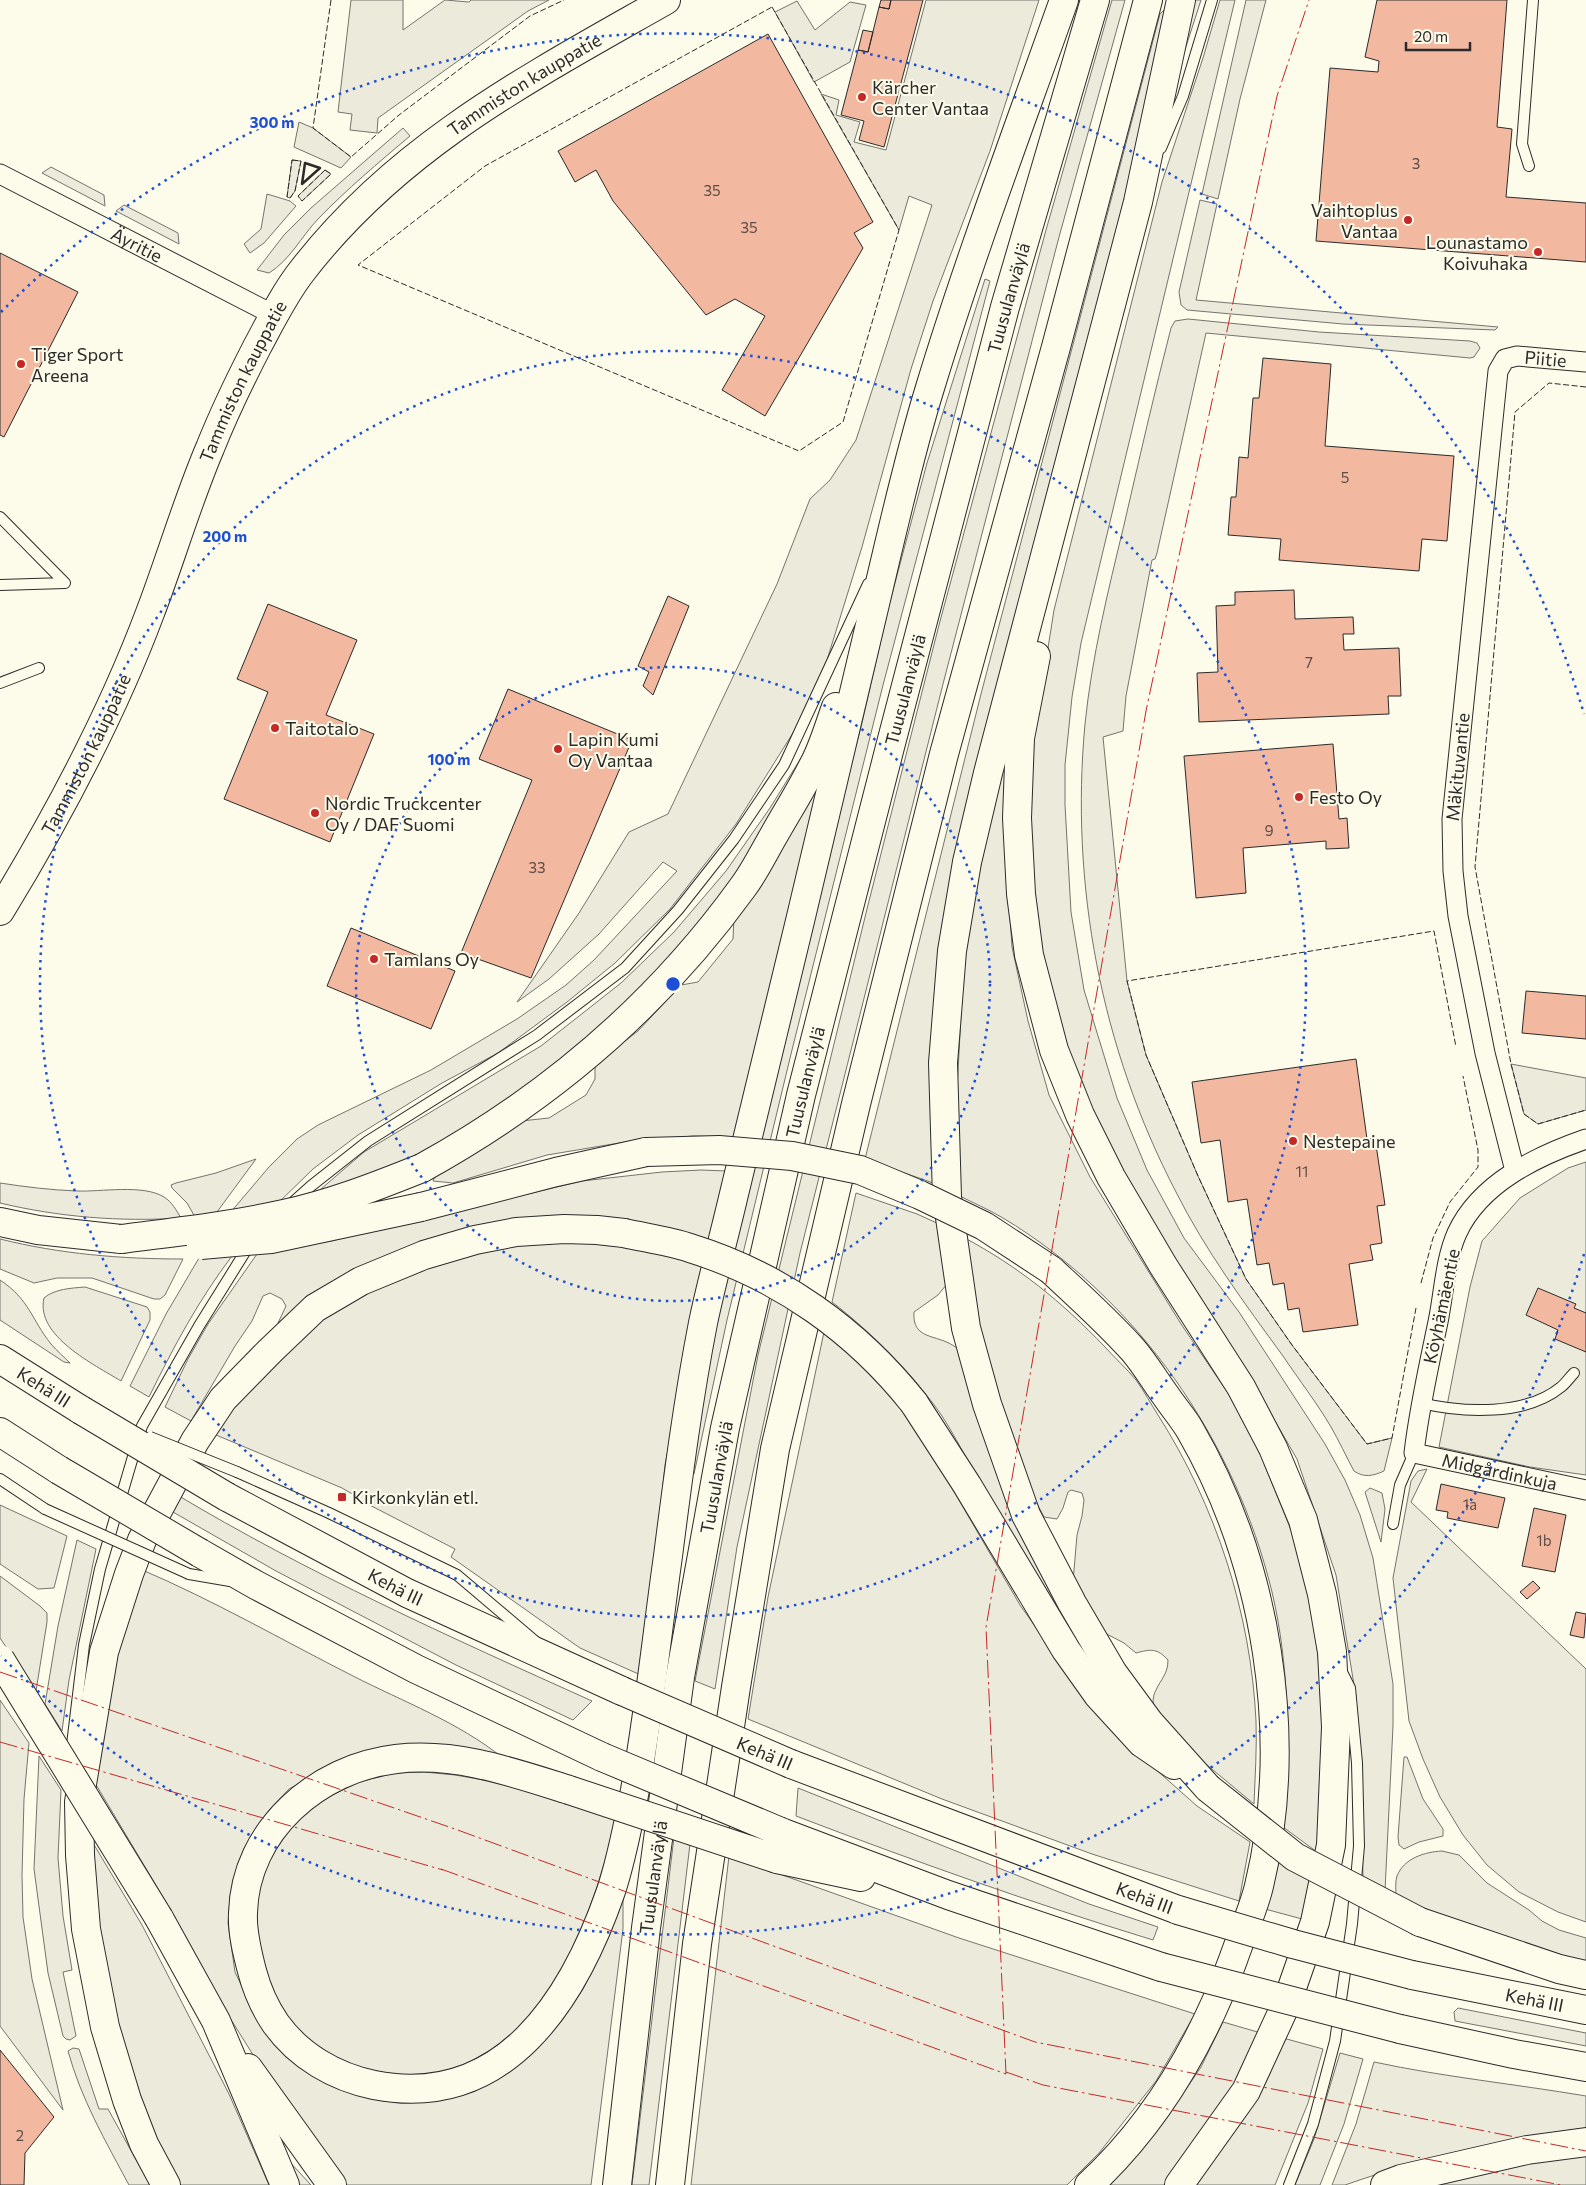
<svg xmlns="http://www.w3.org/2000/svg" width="1586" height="2185" font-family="Commissioner,sans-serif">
<rect width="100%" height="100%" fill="#fdfbea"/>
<path fill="#ecebdb" stroke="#74746e" d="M926,0h113l-49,151 -57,150 -22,68 -49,178 -35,113 -31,68 -60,96 -66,85 -55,54 -48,39 -69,51 -56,30 -84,52 -45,34 -39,38 -44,6 39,-46 28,-28 21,-14 113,-55 86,-51 49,-34 28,-25 83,-89 -14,-9 -64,72 -50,45 -32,23 62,-89 50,-81 39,-18 109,-230 33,-85 20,-19 26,-40 76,-235 -23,-9 -10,34 -78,-136 18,6 -3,15 24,7 -6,20 32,8z
M1112,0h13l-66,237 -116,447 -143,569 -63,294 -22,142 -20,-8 63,-326 109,-446 72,-284 107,-395z
M1190,0h11l-18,56z
M1220,0h15l-154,643 -9,54 -7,68v40l6,107 13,78 33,108 30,72 37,68 55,74 86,132 20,36 15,35 13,43 20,126v42l-8,165 -22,-11 -2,-110 -5,-73 -20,-122 -39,-116 -25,-43 -27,-40 -154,-257 -30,-86 -21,-79 -7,-50 -3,-99 3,-62 21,-133 108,-428 41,-124z
M1246,0h20l-26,99 -22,100 -16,-5z
M1164,10l1,3 -43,196 -135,517 -51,458 -71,-25 116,-465 179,-680z
M299,122l14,6 38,29 -10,11 -47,-21z
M403,128l7,8c-32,27 -63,53 -92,83 -17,18 -28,41 -49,54l-12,-3 27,-35 27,-27z
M292,160l9,1 -6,30 -5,7 -3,-1z
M325,170l6,4 -29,27 -4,-5z
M1200,200l17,4 -21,96 302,27 -3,3 -152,-6 -156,-14 -6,-5 -2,-13z
M985,279l5,2 -107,404 -92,369 -64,266 -33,154 -6,-5 29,-163 102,-420 42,-159 27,-118 39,-146z
M1188,319l131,13 151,9 7,2 3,5 -6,9 -4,1 -264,-25 -49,220 -2,6 -3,1 -26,136 -3,35 -20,6 24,244 19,74 52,121 48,103 46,66 75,99 25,-6 -8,33c-11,5 -20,7 -30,0 -8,-15 -15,-30 -23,-44 -14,-24 -32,-47 -48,-71 -38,-52 -78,-106 -107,-164 -75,-144 -106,-307 -91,-468 7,-68 23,-133 39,-199 15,-65 30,-131 47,-197l4,-7z
M1009,729l-5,98 8,120 16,74 21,74 41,82 91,147 49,72 28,53 35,86 19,72 8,66 3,54 -6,125 -34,-25c7,-77 7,-159 -11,-235 -37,-152 -134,-293 -269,-374 -15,-9 -30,-15 -45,-23l-3,-68 9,-167 8,-53z
M830,750l-95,387 -42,-1 -62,5 -84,14 -94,28 -20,-2 3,-7 85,-53 28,-3 37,-23 9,-16v-15l43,-33 43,-46 17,-3 35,-43 1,-22z
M801,758c-8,18 -16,38 -26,55 -65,111 -155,213 -261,286 -15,11 -30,23 -46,33 -49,27 -102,45 -154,63l50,-43 177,-106 80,-63 53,-51 52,-61 44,-63z
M1511,1064l75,14v32l-48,14 -14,-10z
M256,1159l-42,57 -19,1 -8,-14 -15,-15 -1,-3 5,-2 40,-10z
M1586,1162v313l-56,-8 -91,-20 31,-160 12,-46 38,-43 48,-30z
M701,1170l26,1 -17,70 -222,-16c-77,14 -148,49 -210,98l8,-17 -4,-7 -12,-6 -7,3 -11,25 -17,25 -44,75 -26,-14 23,-48 20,-35 49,-70 74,-13 251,-60 80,-9z
M0,1183c26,4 51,7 77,8 24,1 66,-7 87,6 8,5 12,13 17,21 -61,4 -122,-1 -181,-15z
M856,1193l61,21 22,10 8,60 -9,11 -24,17c-2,28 22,22 40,34 4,2 8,7 11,11l130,307 -11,-7c-29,-48 -61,-96 -89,-145 -18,-32 -33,-65 -53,-96 -28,-41 -71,-84 -110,-114z
M963,1237c56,30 98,64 142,110 10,11 22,22 31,33 8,11 15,24 22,35 58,91 93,199 98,306 1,28 -1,56 -2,83l-47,-39 -53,-54c-1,-7 -2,-14 2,-21 5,-11 12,-16 12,-30 -11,-12 -17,-11 -32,-7l-12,-10 -25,-13 -26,-48 4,-47 5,-19 2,-16 -2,-7 -11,-3 -3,2 -5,16 -6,11 -13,-2c-15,-27 -23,-56 -33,-85 -23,-67 -39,-126 -48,-195z
M0,1239c60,15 121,20 183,20l-18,36 -5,4h-6l-62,-21h-35l-23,5 -34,-14z
M555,1241c52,3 101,8 150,25l-18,83 -22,116 -22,211 -63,-28 -129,-91 4,-8 -101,-52v-2l-12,-7 -133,-56 90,-97 53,-35 53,-26 57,-18 51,-10z
M232,1256c-34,45 -58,90 -83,141l-19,-11 36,-72 33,-56z
M0,1280c30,20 31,39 51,64 6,7 13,13 19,19l-6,-1 -64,-42z
M85,1287l62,20 3,5v8l-29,61c-26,-16 -86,-45 -77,-83 10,-9 28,-10 41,-11z
M824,1332l27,19 63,72 106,182 60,85 46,53 71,63 53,36 -11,59 -147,-47 -150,-55 -194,-80 20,-122z
M1427,1469l-16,33 175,167v253l-28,-10 -39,-20 -32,-27 -24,-30 -23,-38 -17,-38 -14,-38 -16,-143 18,-97 7,-10z
M1370,1488l12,5 3,16 -4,33 -16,-50z
M174,1493c133,80 276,144 418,208l-19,19 -117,-55 -180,-94 -110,-63z
M0,1505l67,31 -13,52 -16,1 -38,-25z
M77,1540l19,9 -27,131 -7,51 -17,-27 13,-78z
M140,1569c73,31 142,71 213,107 51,26 105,46 150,82l-182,13 -32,18 -19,20 -21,30 -12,29 -7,31 -2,24 7,49 22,47 47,50 40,22 40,10h34l95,-36 28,-21 20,-23 22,-32 27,-55 13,-36v31l-32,256h-248l-53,-71 -60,-96 -61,-111 -77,-129 16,-104z
M0,1576l40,30 7,7v9l-11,69 -36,-53z
M0,1700l29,43 -5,56 -2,76 1,42 9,62 31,131 -63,-84z
M39,1756l22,34 -3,68 5,58 9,54 -9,2 13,64 -6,4 -4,-1 -3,-3 -15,-63 -14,-104z
M1404,1757h3l16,42 20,30v7l-24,6 -15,7 -5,-4 -1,-8z
M424,1772l31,3 52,9 111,34 -22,72 -21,57 -28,47 -24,30 -29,24 -33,19 -49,11 -61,-11 -44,-25 -26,-28 -16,-27 -11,-63 4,-32 7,-29 30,-43 23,-18 41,-20 34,-9z
M798,1788l291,116 69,23 -5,13c-121,-37 -239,-79 -357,-124z
M674,1837l16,7 -41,341h-17z
M90,1838l52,87 87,169 40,91h-91l-14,-26 -38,-89 -33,-171z
M1442,1851l17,4 28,28 42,27 13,11 17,9 27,8v25l-161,-53 -29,-13c0,-7 -1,-15 1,-21 7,-18 28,-24 45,-25z
M729,1856l230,82 236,76 -39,67 -57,72 -32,32h-376z
M1277,1860l34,20 -9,39 -37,-10z
M1458,2008l128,25v13l-131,-25 -1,-9z
M1223,2022l38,11 -23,44 -35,57 -39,51h-56l55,-62 38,-56z
M1283,2038l40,11 -15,54 -33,82h-82z
M73,2048l6,1 20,60h9l42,76h-21c-23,-43 -48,-86 -61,-134z
M1340,2053l23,6 -19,65 -24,61h-25l19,-46z
M1374,2062c70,15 141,22 212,34v32c-84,11 -161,29 -241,57h-13l24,-61z
M1586,2153v32h-159l89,-22z
M287,2159l24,26h-12z"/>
<path fill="#eceadb" stroke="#74746e" d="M351,0h52v30l42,-30 24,2 2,-2h78l-21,11 -150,107 -1,15 -27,-3 2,-16 -14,-2z
M797,1l18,29 35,-28 16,3 -16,57 -36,20 -39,-70z
M51,167l53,28 1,11 -63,-33z
M267,194l23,7 6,5 -32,37 -14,10 -6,-9 17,-15z
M124,205l54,28 1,11 -63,-33z"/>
<path fill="#f2b8a0" stroke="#2b2b2b" d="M881,0h10l-2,9 -10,-2z
M891,0h32l-39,147 -25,-7 5,-19 -23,-6 17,-65 10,2 11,-45 10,2z
M1377,0h130l-10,127 15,2 -6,68 80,6v59l-270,-21 14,-173 48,4 1,-11 -14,-4z
M863,30l10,2 -5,20 -10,-2z
M768,34l105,188 -19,11 9,15 -98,168 -43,-26 43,-74 -30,-17 -29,16 -93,-114 -17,-31 -21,12 -17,-31z
M0,253l78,39 -74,145 -4,-2z
M1263,358l68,6 -6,82 129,10 -7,85 -25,-2 -3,32 -140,-11 2,-21 -53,-4 3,-38h5l3,-40 9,1 5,-60h6z
M1294,590l1,29 58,-2 1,17h-11l1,16 55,-2 2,48h-13l1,18 -190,8 -2,-49 21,-1 -2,-66 19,-1v-13z
M668,596l21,10 -36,89 -10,-9 6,-14 -11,-6z
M268,604l89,36 -31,75 48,19 -44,108 -106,-43 44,-107 -31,-13z
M508,689l124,51 -101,238 -70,-25 71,-173 -53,-21z
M1333,744l6,75 8,-1 2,30 -23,1v-8l-83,7 3,45 -50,5 -12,-142z
M351,928l104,43 -24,58 -104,-43z
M1526,991l60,5v43l-64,-6z
M1356,1059l11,80 8,-1 10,67 -8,1 5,37 -12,2 3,15 -24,4 9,61 -55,7 -4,-24 -11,2 -4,-27 -11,2 -4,-22 -12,2 -10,-66 -19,3 -8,-62 -19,3 -9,-61z
M1538,1288l38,16 -2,4 12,5v39l-31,-13 3,-9 -32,-15z
M1441,1484l64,14 -7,30 -51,-10 1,-6 -12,-2z
M1534,1508l32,7 -11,57 -33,-6z
M1533,1581l7,7 -13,11 -7,-7z
M1576,1612l10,2 -2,24 -14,-3z
M0,2050l54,67 -29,36 -1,32h-24z"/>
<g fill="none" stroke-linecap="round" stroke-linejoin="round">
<g stroke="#2b2b2b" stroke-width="12">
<path id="lane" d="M1161,148l22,-52 29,-96
M1529,166l-7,-22 11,-144
M0,517l65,66
M0,585l65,-2
M0,683l39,-15
M291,1204l20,-18 57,-45 169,-106 88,-67 53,-58 56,-71 50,-74 84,-181
M1421,1403c42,10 105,13 140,-16 5,-4 9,-10 13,-14
M237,1472l92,41 128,62 78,66
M0,1479l45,30
M1393,1524l7,-39 14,-32
M189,1574l41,7
M70,1761l14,-116 16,-76 42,-143 57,-100 51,-82
M1289,2185l24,-61 22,-83 17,-117 7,-78 -2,-83 -7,-75 -8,-16"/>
</g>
<g stroke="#2b2b2b" stroke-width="21">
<g id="street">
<path id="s1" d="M0,174l274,141"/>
<path id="s2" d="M1586,1139c-49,17 -106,44 -129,94 -12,27 -13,60 -19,89 -9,43 -19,87 -24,131l172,37"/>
<path id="s3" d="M1515,1171l-30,-118 -27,-137 -5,-45 -1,-52 46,-448 7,-12 12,-3 69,6"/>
</g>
</g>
<g stroke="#2b2b2b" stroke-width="30">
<g id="secondary">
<path id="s4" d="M0,911c58,-95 111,-194 150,-298 21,-55 37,-111 60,-165 14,-35 30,-68 47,-101 14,-26 27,-53 45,-76 97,-126 229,-194 364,-271"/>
</g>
</g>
<g stroke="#2b2b2b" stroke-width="30">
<g id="highway">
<path d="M1181,0l-43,202 -150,571 -21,89 -15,89 -9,112 4,134 19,131 21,76 39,111 46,88 41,70 36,49 59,66"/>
<path d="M1036,656l-16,82 -3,80 4,76 8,61 25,95 26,65 31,62 53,90 77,120 32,61 30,72 19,74 10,58 4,75 -5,118 -16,77 -28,80 -41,89 -67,94"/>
<path d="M422,1168c127,-70 236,-163 321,-281 12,-16 21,-35 31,-52 13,-23 27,-45 39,-69 10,-18 16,-40 23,-59"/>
<path d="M421,1207l135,-35 90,-20"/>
<path d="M0,1222l38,8 83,9"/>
<path d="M1051,1270c28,26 57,52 82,80 12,14 22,31 33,46 8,12 17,22 24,34 77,133 105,307 69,456 -6,25 -18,50 -26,74 -31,83 -78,164 -144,225"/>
<path id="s5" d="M0,1359l81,51"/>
<path d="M914,1403l53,82 99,165 32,45 44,48 32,22"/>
<path d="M0,1432l59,38"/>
<path id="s6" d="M227,1497l180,96 215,98"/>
<path d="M200,1553l56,32 160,84 186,88"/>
<path id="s7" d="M791,1764l387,146"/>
<path d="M569,1790c-57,-18 -113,-38 -173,-31 -78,9 -151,71 -153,154 -1,19 4,39 9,58 5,19 13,37 24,53 23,32 59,53 98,61 131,26 200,-87 237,-194 11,-33 17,-67 24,-101 14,-77 22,-156 33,-234 10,-78 20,-156 35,-233 9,-43 21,-86 31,-129 22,-91 44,-182 66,-273 26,-110 52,-220 78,-330 16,-67 31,-135 51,-200 40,-132 89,-261 135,-391"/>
<path d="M781,1832l167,63 213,72"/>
<path d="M777,1859l84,18"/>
<path d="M159,1918l57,103 69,164"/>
<path d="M1420,1922l139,47 27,6"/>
<path id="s8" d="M1412,1975l174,35"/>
<path d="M1400,2029l114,25 72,13"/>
<path d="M248,2068l84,117"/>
<path d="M166,2185l-22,-41 -17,-44 -22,-73 -19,-98 -6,-74 -1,-53 25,-150 25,-78 13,-34 53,-99 28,-42 47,-48 45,-43 46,-27 63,-26 51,-15 41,-8 48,-3 33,1 27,3"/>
<path id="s9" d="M617,2185l29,-257 34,-251 45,-249 76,-333 89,-348 115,-440 90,-307"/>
<path d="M670,2185l27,-241 39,-257 39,-238 81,-345 88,-350 112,-407 92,-347"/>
<path d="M1385,2185l16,-6 126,-29 59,-8"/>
</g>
</g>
<use href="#lane" stroke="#fdfbea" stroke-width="10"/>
<use href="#street" stroke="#fdfbea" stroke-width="19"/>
<use href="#secondary" stroke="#fdfbea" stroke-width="28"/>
<use href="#highway" stroke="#fdfbea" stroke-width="28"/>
<g stroke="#2b2b2b" stroke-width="12" stroke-linecap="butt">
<path id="lane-bridge" d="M150,1437l87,35
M45,1509l144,65"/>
</g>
<g stroke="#2b2b2b" stroke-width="30" stroke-linecap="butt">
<path id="highway-bridge" d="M646,1152l73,-2 73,6 68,14 60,25 64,31 67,44
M624,1233c22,5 45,8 66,15 90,28 166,82 224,155
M121,1239c55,-7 109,-13 163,-25 47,-10 93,-28 138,-46
M201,1245l70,-6 150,-32
M81,1410l146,87
M59,1470l141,83
M0,1659l159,259
M622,1691l169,73
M602,1757l179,75
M1208,1788l87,69 125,65
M569,1790l208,69
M1178,1910l115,34 119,31
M1161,1967l239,62"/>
</g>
<use href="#lane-bridge" stroke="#fdfbea" stroke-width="10"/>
<use href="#highway-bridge" stroke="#fdfbea" stroke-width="28"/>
<path stroke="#2b2b2b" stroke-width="1" stroke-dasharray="6 2.5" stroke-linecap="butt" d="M331,0l-18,128 38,29 48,-42 131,-99 34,-16
M772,7l127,223 -56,192 -44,29 -441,-186 127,-99z
M292,160l9,1 -6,30 -5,7 -3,-1z
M325,170l6,4 -29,27 -4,-5z
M1586,387l-37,-4 -34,29 -40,455 36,197 13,50 14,10 48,-14
M1421,1283l12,-45 17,-36 28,-35v-17l-15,-74
M1416,1308l-24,130 -25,6 -75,-99 -46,-66 -48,-103 -52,-121 -19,-74 307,-50 22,116"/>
<path stroke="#2b2b2b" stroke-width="2.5" d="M305,163l15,5 -18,16z"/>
<path stroke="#c62828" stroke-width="1" stroke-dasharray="18 4 2.5 4" stroke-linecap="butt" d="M0,1672l455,157 580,213 551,109
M0,1742l443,128
M441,1869l565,205 -20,-447 160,-916 131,-615 32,-96
M1006,2072l37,13 518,100"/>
</g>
<g fill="none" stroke="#1d4ed8" stroke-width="2.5" stroke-dasharray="2.5 5">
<circle cx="673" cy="984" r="317"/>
<circle cx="673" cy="984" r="633"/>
<path d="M1584 1254A950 950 0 0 1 1 1656M1 312A950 950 0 0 1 1584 714"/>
</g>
<g fill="#c62828" stroke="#fdfbea" stroke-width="2">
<circle cx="862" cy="97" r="5"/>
<circle cx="1408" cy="220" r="5"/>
<circle cx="1538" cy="252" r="5"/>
<circle cx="21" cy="364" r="5"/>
<circle cx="275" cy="728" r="5"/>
<circle cx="558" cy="749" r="5"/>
<circle cx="1299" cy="797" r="5"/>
<circle cx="315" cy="813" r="5"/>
<circle cx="374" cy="959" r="5"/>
<circle cx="1293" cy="1141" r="5"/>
<rect x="337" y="1492" width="10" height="10" rx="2.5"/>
</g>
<g text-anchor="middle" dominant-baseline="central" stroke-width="4" stroke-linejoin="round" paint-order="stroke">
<g font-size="15" fill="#5d4e48">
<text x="1416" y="163">3</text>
<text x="712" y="190">35</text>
<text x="749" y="227">35</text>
<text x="1345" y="477">5</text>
<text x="1309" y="662">7</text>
<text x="1269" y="830">9</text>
<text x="537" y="867">33</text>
<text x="1302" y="1171">11</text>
<text x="1470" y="1504">1a</text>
<text x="1544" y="1540">1b</text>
<text x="20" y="2135">2</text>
</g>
<g font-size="18" fill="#2b2b2b" stroke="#fdfbea">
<text stroke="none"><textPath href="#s4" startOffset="1002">Tammiston kauppatie</textPath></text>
<text stroke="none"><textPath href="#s1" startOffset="154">Äyritie</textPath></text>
<text stroke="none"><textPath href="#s9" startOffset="1930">Tuusulanväylä</textPath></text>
<text stroke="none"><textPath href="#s3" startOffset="864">Piitie</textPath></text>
<text stroke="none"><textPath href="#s4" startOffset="584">Tammiston kauppatie</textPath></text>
<text stroke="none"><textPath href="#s9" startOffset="1525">Tuusulanväylä</textPath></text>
<text stroke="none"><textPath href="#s4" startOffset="179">Tammiston kauppatie</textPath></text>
<text stroke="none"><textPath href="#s3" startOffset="411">Mäkituvantie</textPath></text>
<text stroke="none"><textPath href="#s9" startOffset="1120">Tuusulanväylä</textPath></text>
<text transform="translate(1441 1306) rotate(-78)">Köyhämäentie</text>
<text stroke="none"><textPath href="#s5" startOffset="52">Kehä III</textPath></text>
<text stroke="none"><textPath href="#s2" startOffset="476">Midgårdinkuja</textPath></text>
<text stroke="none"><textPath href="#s9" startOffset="715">Tuusulanväylä</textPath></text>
<text stroke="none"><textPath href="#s6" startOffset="191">Kehä III</textPath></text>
<text transform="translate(765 1753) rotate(23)">Kehä III</text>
<text stroke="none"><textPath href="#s9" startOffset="310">Tuusulanväylä</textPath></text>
<text stroke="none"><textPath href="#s7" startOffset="378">Kehä III</textPath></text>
<text stroke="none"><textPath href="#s8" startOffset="125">Kehä III</textPath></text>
</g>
<g font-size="18" fill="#2b2b2b" stroke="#fdfbea" text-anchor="start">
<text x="872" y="87">Kärcher<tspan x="872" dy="21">Center Vantaa</tspan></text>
<text x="1398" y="210" text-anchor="end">Vaihtoplus<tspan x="1398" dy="21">Vantaa</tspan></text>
<text x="1528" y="242" text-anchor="end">Lounastamo<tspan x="1528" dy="21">Koivuhaka</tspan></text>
<text x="31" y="354">Tiger Sport<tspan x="31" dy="21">Areena</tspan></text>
<text x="285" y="728">Taitotalo</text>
<text x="568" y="739">Lapin Kumi<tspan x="568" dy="21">Oy Vantaa</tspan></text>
<text x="1309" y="797">Festo Oy</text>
<text x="325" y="803">Nordic Truckcenter<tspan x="325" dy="21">Oy / DAF Suomi</tspan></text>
<text x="384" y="959">Tamlans Oy</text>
<text x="1303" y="1141">Nestepaine</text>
<text x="352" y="1497">Kirkonkylän etl.</text>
</g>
</g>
<circle cx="673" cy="984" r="8" fill="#1d4ed8" stroke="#fdfbea" stroke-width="2.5"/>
<g font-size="15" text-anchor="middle" font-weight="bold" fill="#1d4ed8" stroke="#fdfbea" stroke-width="4" stroke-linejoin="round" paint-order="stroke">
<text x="272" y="128">300 m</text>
<text x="225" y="542">200 m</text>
<text x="449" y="765">100 m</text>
</g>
<path d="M1406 42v8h64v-8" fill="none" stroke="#2b2b2b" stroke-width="2.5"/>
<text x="1414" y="42" font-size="15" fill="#2b2b2b" stroke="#fdfbea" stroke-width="4" paint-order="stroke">20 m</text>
</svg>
